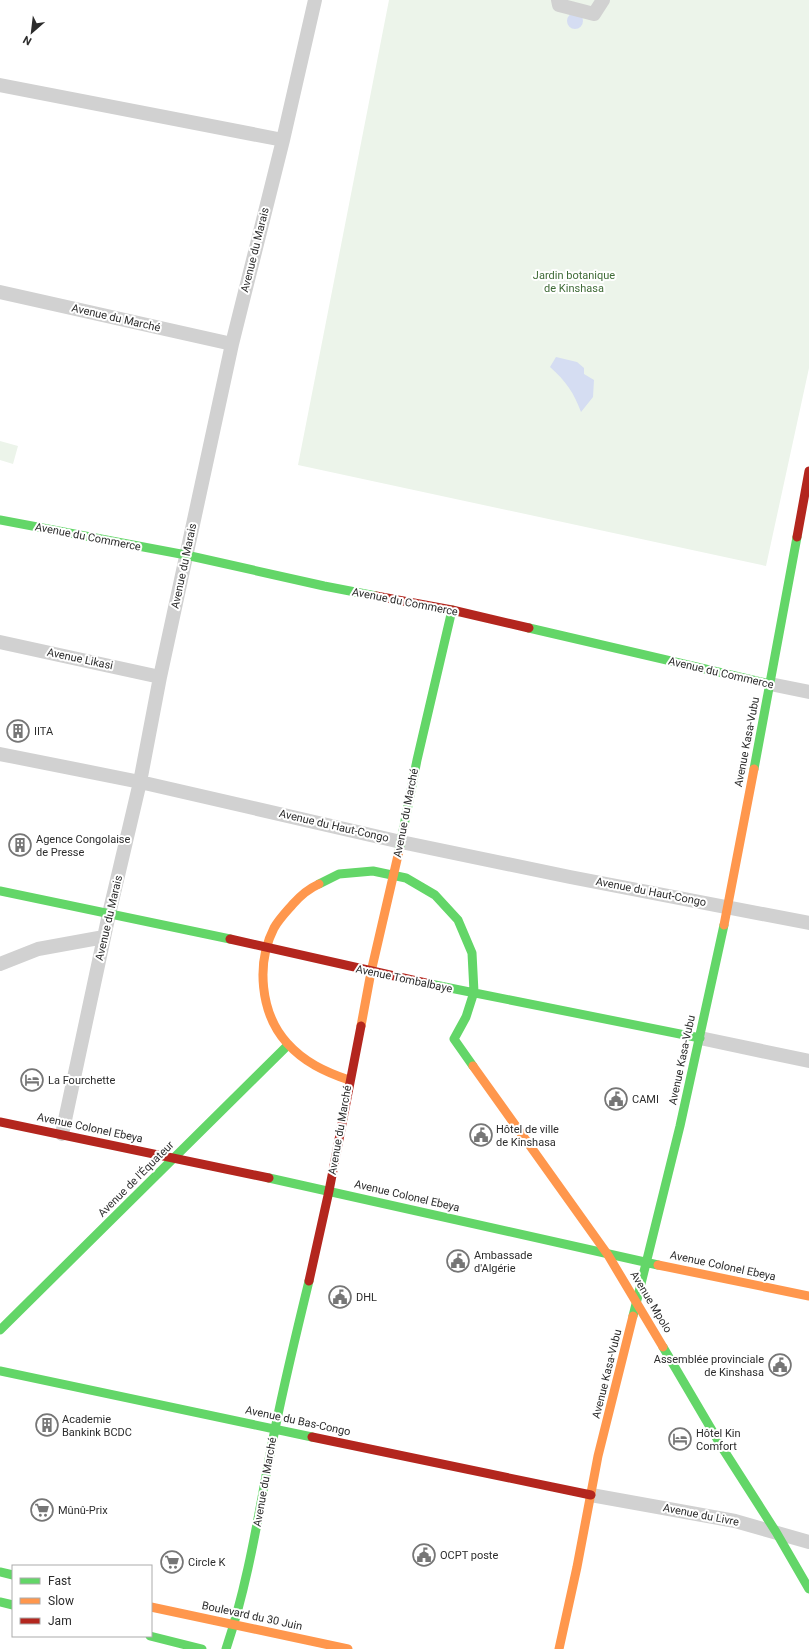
<svg xmlns="http://www.w3.org/2000/svg" width="809" height="1649" font-family="Roboto,sans-serif">
<rect width="100%" height="100%" fill="#fff"/>
<path fill="#ecf4ea" d="M389,0h420v368l-43,198 -468,-101z
M0,441l18,5 -5,18 -13,-4z"/>
<path fill="#d5ddf2" d="M567 21a8 8 0 1 1 16 0a8 8 0 1 1-16 0Z
M556,357l21,5 7,6v6l10,6 -1,17 -12,15c-7,-19 -15,-31 -31,-45z"/>
<g fill="none" stroke-linecap="round" stroke-linejoin="round">
<path stroke="#d1d1d1" stroke-width="14" d="M558,0l1,5 35,9 9,-14
M0,85l283,55
M0,292l232,52
M0,642l160,35
M770,684l39,8
M0,754l140,28 261,60 169,35 239,46
M0,964l38,-15 66,-12
M700,1038l109,23
M62,1134l47,-220 31,-132 20,-105 72,-333 51,-204 32,-140
M591,1495l144,26 74,21"/>
<path stroke="#63d668" stroke-width="9" d="M0,520l186,35 138,31 52,10
M529,628l241,56
M754,769l43,-232
M399,851l18,-91 35,-150
M319,884l20,-10 34,-3 33,7 29,17 23,25 14,33 2,39 -8,25 -12,22 19,27
M0,891l230,48
M430,984l270,54
M269,1178l389,87
M633,1316l47,-190 44,-201
M0,1330l288,-285
M663,1347l60,102 53,83 33,57
M0,1371l312,66
M0,1572l13,3
M0,1602l13,3
M150,1636l52,13
M226,1649c24,-71 34,-146 49,-220 10,-49 22,-99 34,-148"/>
<path stroke="#ff974d" stroke-width="9" d="M319,884c-11,5 -18,11 -26,20 -7,8 -14,15 -19,24 -18,35 -14,85 13,115 17,19 38,29 62,37
M724,925l30,-156
M361,1026l10,-54 28,-121
M473,1066l135,189 55,92
M658,1265l151,31
M151,1607l197,42
M559,1649l18,-82 21,-111 35,-140"/>
<path stroke="#b3261e" stroke-width="9" d="M797,537l12,-66
M376,596l76,14 77,18
M230,939l200,45
M0,1122l269,56
M309,1281l20,-90 32,-165
M312,1437l279,58"/>
</g>
<defs>
<g id="building-ring" transform="scale(1.15)"><circle r="9.5" fill="#fff" stroke="#767676" stroke-width="1.5"/><path d="M-4-6H4V6H1V3H-1V6H-4ZM-2.5-4.3h1.7v1.8h-1.7ZM.8-4.3h1.7v1.8H.8ZM-2.5-1h1.7V.8h-1.7ZM.8-1h1.7V.8H.8Z" fill="#767676"/></g>
<g id="hotel-ring" transform="scale(1.15)"><circle r="9.5" fill="#fff" stroke="#767676" stroke-width="1.5"/><path d="M-6-4.5h1.5V1H6V5H4.5V3h-9V5H-6ZM-4 0a1.8 1.8 0 1 1 3.6 0ZM.5 0V-2.5h3Q6-2.5 6 0Z" fill="#767676"/></g>
<g id="civic-ring" transform="scale(1.15)"><circle r="9.5" fill="#fff" stroke="#767676" stroke-width="1.5"/><path d="M-.6-6.5H3V-4.5H.6V-3L4-1V1h2V6H-6V1h2V-1L-.6-3ZM-1.2 2.5V6h2.4V2.5Z" fill="#767676"/></g>
<g id="supermarket-ring" transform="scale(1.15)"><circle r="9.5" fill="#fff" stroke="#767676" stroke-width="1.5"/><path d="M-6-5.5h2.5l.6 2H6L4.5 2H-2.5L-4.4-4H-6ZM-1.5 3.2a1.3 1.3 0 1 0 .1 0ZM3 3.2a1.3 1.3 0 1 0 .1 0Z" fill="#767676"/></g>
</defs>
<g fill-rule="evenodd">
<use href="#building-ring" x="18" y="731"/>
<use href="#building-ring" x="20" y="845"/>
<use href="#hotel-ring" x="32" y="1080"/>
<use href="#civic-ring" x="616" y="1099"/>
<use href="#civic-ring" x="481" y="1135"/>
<use href="#civic-ring" x="458" y="1261"/>
<use href="#civic-ring" x="340" y="1297"/>
<use href="#civic-ring" x="780" y="1365"/>
<use href="#building-ring" x="47" y="1425"/>
<use href="#hotel-ring" x="680" y="1439"/>
<use href="#supermarket-ring" x="42" y="1510"/>
<use href="#civic-ring" x="424" y="1555"/>
<use href="#supermarket-ring" x="172" y="1562"/>
</g>
<g text-anchor="middle" dominant-baseline="central" stroke-width="4" stroke-linejoin="round" paint-order="stroke">
<g font-size="11" fill="#2c2c2c" stroke="#fff">
<text transform="translate(255 250) rotate(-76)">Avenue du Marais</text>
<text transform="translate(116 318) rotate(13)">Avenue du Marché</text>
<text transform="translate(88 537) rotate(11)">Avenue du Commerce</text>
<text transform="translate(184 566) rotate(-78)">Avenue du Marais</text>
<text transform="translate(405 602) rotate(11)">Avenue du Commerce</text>
<text transform="translate(80 659) rotate(12)">Avenue Likasi</text>
<text transform="translate(721 673) rotate(13)">Avenue du Commerce</text>
<text transform="translate(747 742) rotate(-79)">Avenue Kasa-Vubu</text>
<text transform="translate(406 813) rotate(-79)">Avenue du Marché</text>
<text transform="translate(334 826) rotate(13)">Avenue du Haut-Congo</text>
<text transform="translate(651 892) rotate(11)">Avenue du Haut-Congo</text>
<text transform="translate(109 918) rotate(-77)">Avenue du Marais</text>
<text transform="translate(404 979) rotate(12)">Avenue Tombalbaye</text>
<text transform="translate(682 1060) rotate(-78)">Avenue Kasa-Vubu</text>
<text transform="translate(90 1128) rotate(12)">Avenue Colonel Ebeya</text>
<text transform="translate(340 1130) rotate(-80)">Avenue du Marché</text>
<text transform="translate(136 1179) rotate(-45)">Avenue de l'Équateur</text>
<text transform="translate(407 1196) rotate(13)">Avenue Colonel Ebeya</text>
<text transform="translate(723 1266) rotate(12)">Avenue Colonel Ebeya</text>
<text transform="translate(651 1302) rotate(59)">Avenue Mpolo</text>
<text transform="translate(607 1374) rotate(-76)">Avenue Kasa-Vubu</text>
<text transform="translate(298 1421) rotate(12)">Avenue du Bas-Congo</text>
<text transform="translate(265 1482) rotate(-80)">Avenue du Marché</text>
<text transform="translate(701 1515) rotate(11)">Avenue du Livre</text>
<text transform="translate(252 1616) rotate(12)">Boulevard du 30 Juin</text>
</g>
<g font-size="11" fill="#3f6b37" stroke="#fff">
<text x="574" y="275">Jardin botanique<tspan x="574" dy="13">de Kinshasa</tspan></text>
</g>
<g font-size="11" fill="#2c2c2c" stroke="#fff" text-anchor="start">
<text x="34" y="731">IITA</text>
<text x="36" y="839">Agence Congolaise<tspan x="36" dy="13">de Presse</tspan></text>
<text x="48" y="1080">La Fourchette</text>
<text x="632" y="1099">CAMI</text>
<text x="496" y="1129">Hôtel de ville<tspan x="496" dy="13">de Kinshasa</tspan></text>
<text x="474" y="1255">Ambassade<tspan x="474" dy="13">d'Algérie</tspan></text>
<text x="356" y="1297">DHL</text>
<text x="764" y="1359" text-anchor="end">Assemblée provinciale<tspan x="764" dy="13">de Kinshasa</tspan></text>
<text x="62" y="1419">Academie<tspan x="62" dy="13">Bankink BCDC</tspan></text>
<text x="696" y="1433">Hôtel Kin<tspan x="696" dy="13">Comfort</tspan></text>
<text x="58" y="1510">Mûnû-Prix</text>
<text x="440" y="1555">OCPT poste</text>
<text x="188" y="1562">Circle K</text>
</g>
</g>
<rect x="12" y="1565" width="140" height="72" fill="#ffffff" stroke="#ababab"/>
<rect x="20" y="1578" width="20" height="6" fill="#63d668" stroke="#ababab"/>
<text x="48" y="1585" font-size="12" fill="#2c2c2c">Fast</text>
<rect x="20" y="1598" width="20" height="6" fill="#ff974d" stroke="#ababab"/>
<text x="48" y="1605" font-size="12" fill="#2c2c2c">Slow</text>
<rect x="20" y="1618" width="20" height="6" fill="#b3261e" stroke="#ababab"/>
<text x="48" y="1625" font-size="12" fill="#2c2c2c">Jam</text>
<g transform="translate(32 32) rotate(208)" stroke="#ffffff" stroke-width="3" paint-order="stroke">
<path d="M0-3L7 15L0 10L-7 15Z" fill="#2c2c2c"/>
<text y="-6" font-size="11" font-weight="bold" text-anchor="middle" fill="#2c2c2c">N</text>
</g>
</svg>
